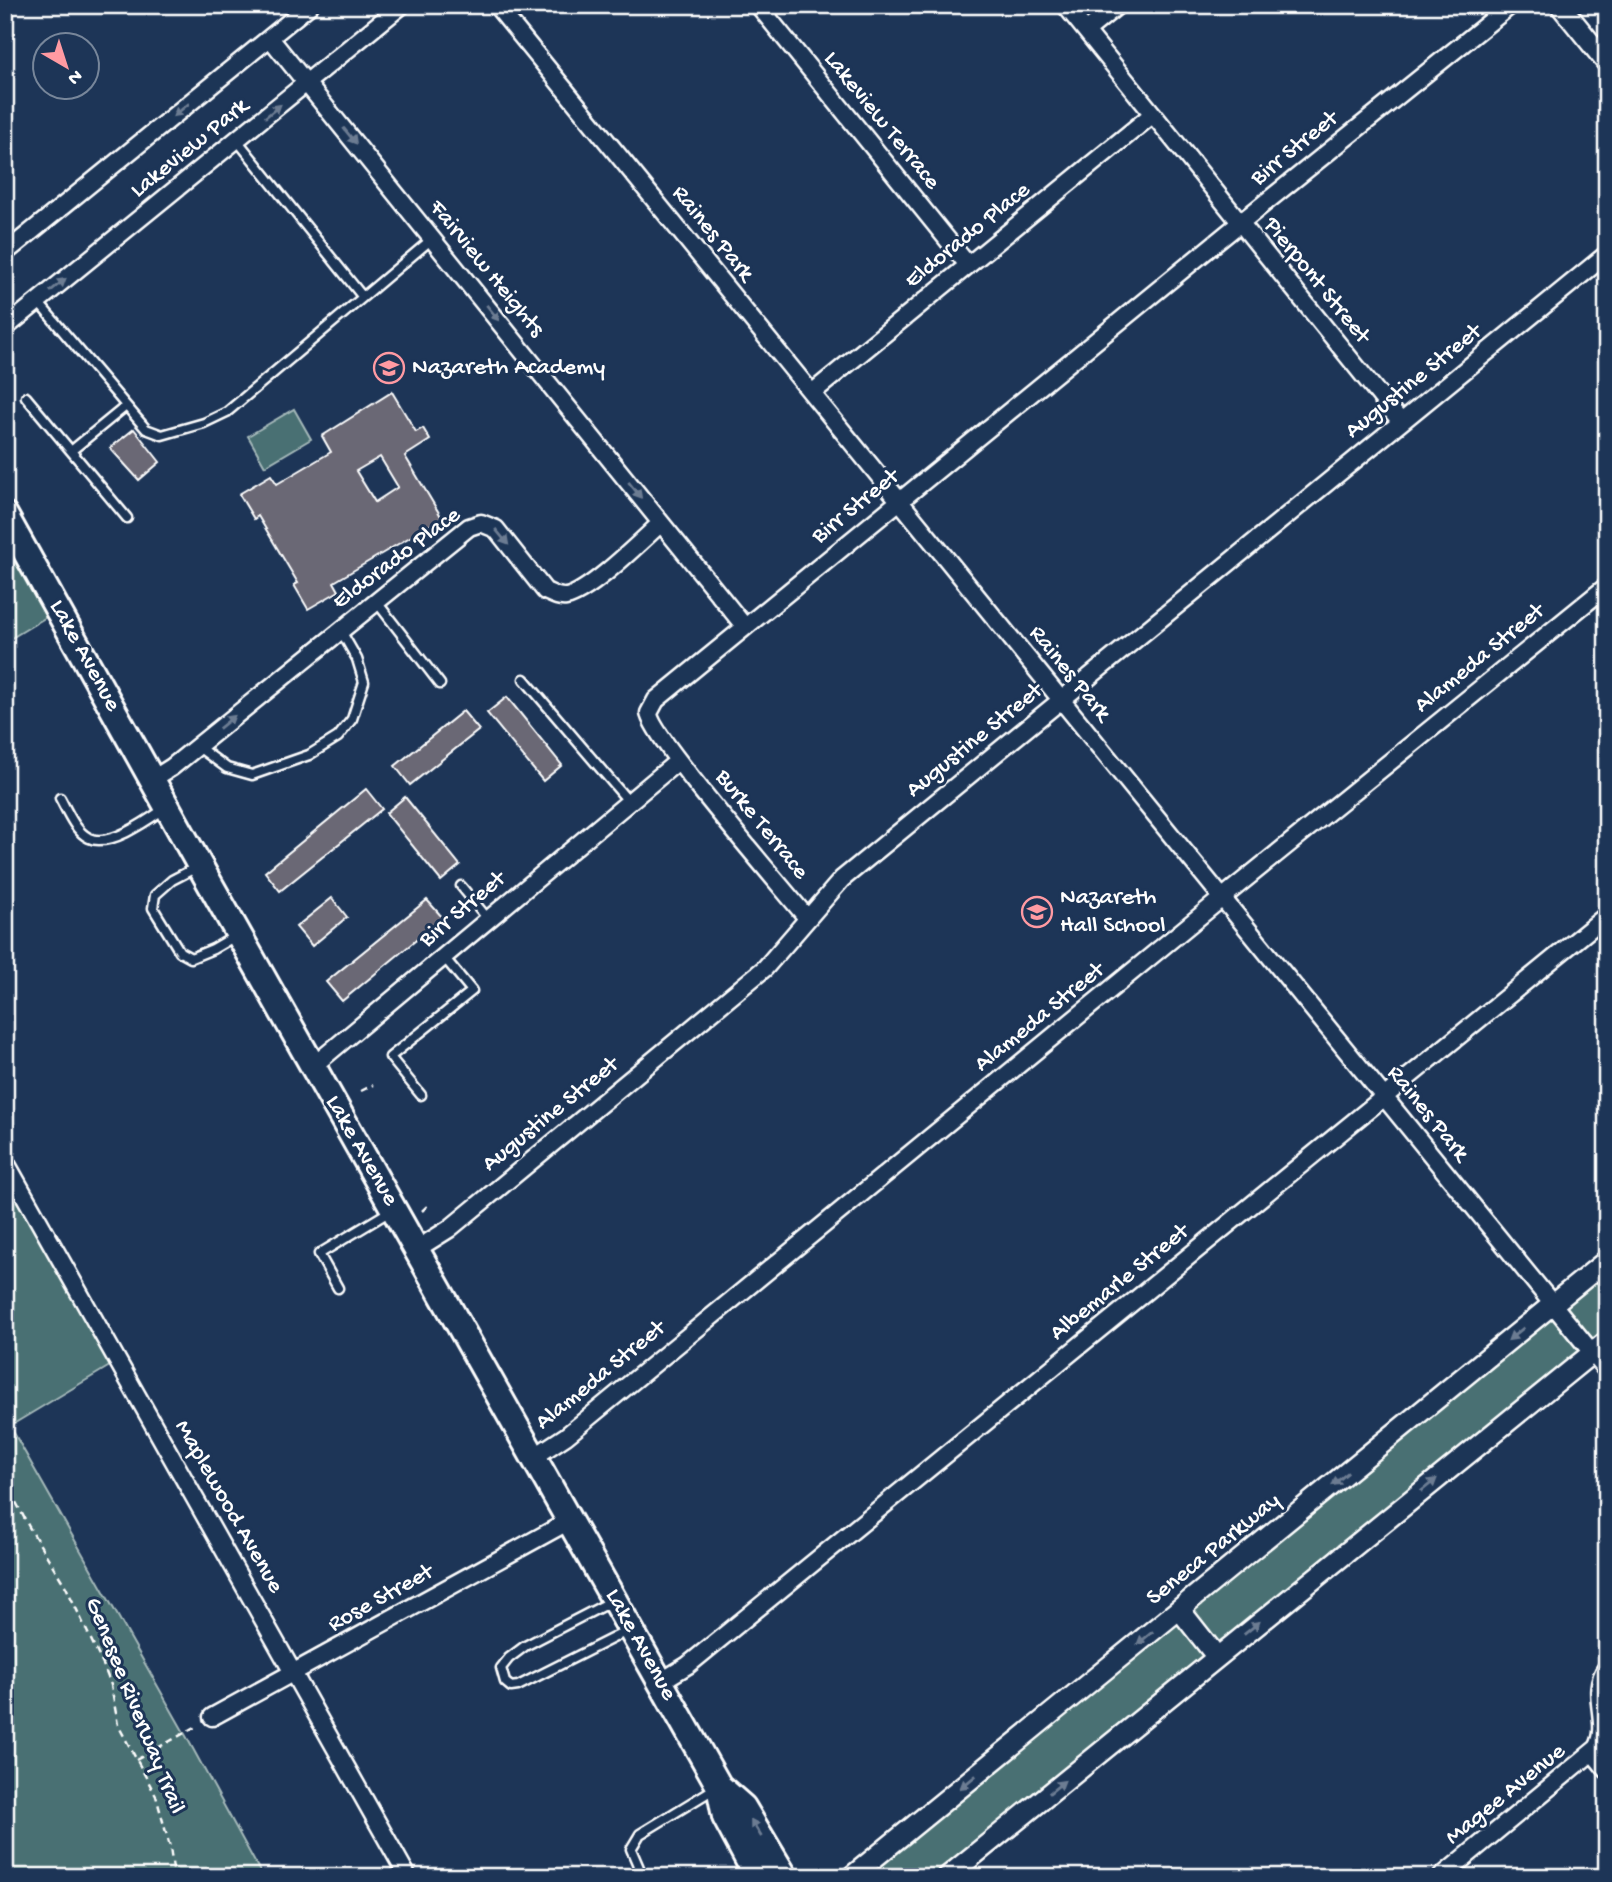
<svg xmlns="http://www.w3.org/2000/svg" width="1612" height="1882" font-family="'Gochi Hand',sans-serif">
<rect width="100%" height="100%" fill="#1d3557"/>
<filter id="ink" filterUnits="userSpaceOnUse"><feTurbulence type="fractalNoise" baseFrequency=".0143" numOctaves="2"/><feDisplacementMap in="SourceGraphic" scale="14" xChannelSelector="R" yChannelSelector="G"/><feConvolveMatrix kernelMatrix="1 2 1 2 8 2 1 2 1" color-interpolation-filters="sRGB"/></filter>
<g filter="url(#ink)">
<path fill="#497073" stroke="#a4b8b9" stroke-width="2" d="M294,409l17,30 -46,27 -17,-30z
M5,515l53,95 -53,32z
M5,1158l113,203 -108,65 176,310 77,141h-258z
M1607,1273v58l-672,546h-70z"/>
<path fill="#6a6774" stroke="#fff" stroke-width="2" fill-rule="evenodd" d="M392,392l24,40 7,-4 7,12 -25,16 37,62 -108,64 5,9 -31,18 -14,-24 4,-2 -40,-67 -4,3 -15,-25 32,-19 6,9 54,-32 -9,-16zM380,457l18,30 -23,15 -19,-31z
M134,429l26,33 -21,18 -29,-32z
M507,697l55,68 -19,16 -56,-68z
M463,711l16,19 -69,55 -15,-19z
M366,789l16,20 -102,82 -15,-19z
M405,797l55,68 -19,16 -55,-68z
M332,898l15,19 -35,29 -16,-19z
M427,900l16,18 -101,83 -16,-19z"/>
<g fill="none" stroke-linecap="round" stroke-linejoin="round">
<g stroke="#fff" stroke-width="13">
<path id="service" d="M237,140l125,156
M38,302l108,127 16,6 42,-12 23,-11 206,-174
M26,397l45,54
M126,406l-55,45 56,67
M376,601l64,83
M524,679l105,123
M197,746l30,22 25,7 57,-20 29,-18 14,-18 12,-37 -7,-23 -16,-28
M60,798c7,13 15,33 29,40 20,10 59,-18 75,-29
M197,867l-25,13 -17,15 -2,13 27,44 11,6 22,-9 24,-14
M461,886l27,33
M421,1095l-31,-38 82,-66 -29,-35
M338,1288l-19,-34 73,-44
M612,1601l-87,45 -16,12 -8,10 4,14 6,5 7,-1 111,-56
M643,1877l-12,-28 9,-15 77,-47"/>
</g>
<g stroke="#fff" stroke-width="21">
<path id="minor" d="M496,5l1111,1366
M758,5l210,260
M1065,5l336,417
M1086,31l32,-26
M270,38l475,589
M5,253l305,-248
M5,328l397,-323
M812,393l341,-279
M153,779l19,-12 297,-240 12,-4 15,6 49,62c7,3 13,7 21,6 24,-5 75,-56 95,-74
M807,918c-23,-29 -157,-182 -158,-205l7,-13 584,-477 271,-218
M313,1066l365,-305
M5,1161l403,716
M417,1249l32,-20 316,-261 77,-89 765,-625
M534,1457l32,-21 656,-538 385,-312
M660,1682l28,-17 919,-750
M212,1717l359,-197
M1593,1753l14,17
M1441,1877l156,-129c15,-24 -9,-56 10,-81"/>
</g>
<g stroke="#fff" stroke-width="24">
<path id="tertiary" d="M1560,5l47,58
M1180,1610l37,47
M851,1877l756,-617
M947,1877l660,-536"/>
</g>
<g stroke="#fff" stroke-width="30">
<path id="primary" d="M5,515l195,351 519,920 24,21 42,70
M719,1786l6,31 32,60"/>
</g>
<path stroke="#fff" stroke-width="2.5" stroke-dasharray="7 5" stroke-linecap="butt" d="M361,1091l12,-6
M422,1211l5,-5
M5,1481l24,46 37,60 38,80 7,18 7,40 38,71 14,51 4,30
M136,1760l61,-34"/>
<use href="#service" stroke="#1d3557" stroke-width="8"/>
<use href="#minor" stroke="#1d3557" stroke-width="16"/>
<use href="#tertiary" stroke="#1d3557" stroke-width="19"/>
<use href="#primary" stroke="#1d3557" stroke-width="24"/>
</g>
<defs><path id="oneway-solid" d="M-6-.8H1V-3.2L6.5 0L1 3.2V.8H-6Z" transform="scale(1.75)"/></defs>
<g fill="#6c7c92">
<use href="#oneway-solid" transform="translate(181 110) rotate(141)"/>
<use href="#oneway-solid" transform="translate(273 111) rotate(-39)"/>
<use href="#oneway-solid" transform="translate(350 136) rotate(51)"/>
<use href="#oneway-solid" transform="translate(58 285) rotate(-39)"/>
<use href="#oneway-solid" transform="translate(493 313) rotate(51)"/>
<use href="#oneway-solid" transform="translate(635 490) rotate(51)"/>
<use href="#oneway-solid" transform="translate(502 537) rotate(50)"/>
<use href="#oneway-solid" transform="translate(227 722) rotate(-39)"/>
<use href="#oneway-solid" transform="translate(1516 1334) rotate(141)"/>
<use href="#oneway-solid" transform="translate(1340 1479) rotate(141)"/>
<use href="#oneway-solid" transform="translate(1429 1485) rotate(-39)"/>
<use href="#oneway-solid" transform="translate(1252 1628) rotate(-39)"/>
<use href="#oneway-solid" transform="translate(1145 1638) rotate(141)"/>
<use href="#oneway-solid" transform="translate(968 1782) rotate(141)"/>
<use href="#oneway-solid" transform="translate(1057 1787) rotate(-39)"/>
<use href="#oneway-solid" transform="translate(756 1828) rotate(-121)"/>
</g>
</g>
<defs>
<g id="school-ring" transform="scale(1.575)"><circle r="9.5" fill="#1d3557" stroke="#ff9aa2" stroke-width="1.5"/><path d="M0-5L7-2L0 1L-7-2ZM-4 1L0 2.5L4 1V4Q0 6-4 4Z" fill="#ff9aa2"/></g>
</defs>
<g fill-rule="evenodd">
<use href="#school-ring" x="389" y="368"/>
<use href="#school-ring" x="1037" y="912"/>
</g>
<g text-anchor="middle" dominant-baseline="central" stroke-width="6" stroke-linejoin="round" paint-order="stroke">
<g font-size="24" fill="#fff" stroke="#1d3557">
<text transform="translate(881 121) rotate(51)">Lakeview Terrace</text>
<text transform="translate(190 149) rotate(-39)">Lakeview Park</text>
<text transform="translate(1295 149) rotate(-39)">Birr Street</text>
<text transform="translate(712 234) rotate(51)">Raines Park</text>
<text transform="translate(968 236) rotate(-39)">Eldorado Place</text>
<text transform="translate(486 269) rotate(51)">Fairview Heights</text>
<text transform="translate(1316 281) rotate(51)">Pierpont Street</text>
<text transform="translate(1414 382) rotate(-39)">Augustine Street</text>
<text transform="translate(856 507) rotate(-39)">Birr Street</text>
<text transform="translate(397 559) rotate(-37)">Eldorado Place</text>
<text transform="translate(84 656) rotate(61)">Lake Avenue</text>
<text transform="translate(1480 659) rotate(-39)">Alameda Street</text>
<text transform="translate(1069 674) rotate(51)">Raines Park</text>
<text transform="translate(975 741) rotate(-39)">Augustine Street</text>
<text transform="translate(761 825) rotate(51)">Burke Terrace</text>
<text transform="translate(463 910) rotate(-40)">Birr Street</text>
<text transform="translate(1040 1018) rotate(-39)">Alameda Street</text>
<text transform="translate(1427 1114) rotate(51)">Raines Park</text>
<text transform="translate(551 1115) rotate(-39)">Augustine Street</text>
<text transform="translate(361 1151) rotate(60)">Lake Avenue</text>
<text transform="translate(1120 1283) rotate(-39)">Albemarle Street</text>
<text transform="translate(601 1376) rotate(-39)">Alameda Street</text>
<text transform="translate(228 1507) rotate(60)">Maplewood Avenue</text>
<text transform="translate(1214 1550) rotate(-39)">Seneca Parkway</text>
<text transform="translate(381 1599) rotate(-29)">Rose Street</text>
<text transform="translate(640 1645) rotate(61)">Lake Avenue</text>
<text transform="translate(134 1706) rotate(68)">Genesee Riverway Trail</text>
<text transform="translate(1506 1795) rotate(-39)">Magee Avenue</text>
</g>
<g font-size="24" fill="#fff" stroke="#1d3557" text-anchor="start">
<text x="412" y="368">Nazareth Academy</text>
<text x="1060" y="898">Nazareth<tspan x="1060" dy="28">Hall School</tspan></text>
</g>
</g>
<rect width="1612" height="1882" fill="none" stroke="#1d3557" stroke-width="28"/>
<rect x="14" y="14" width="1584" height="1854" fill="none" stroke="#fff" stroke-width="2.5" filter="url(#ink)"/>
<g transform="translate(66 66) rotate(141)"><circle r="33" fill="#1d3557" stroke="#77869a" stroke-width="2"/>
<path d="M0-5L12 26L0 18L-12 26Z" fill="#ff9aa2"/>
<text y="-10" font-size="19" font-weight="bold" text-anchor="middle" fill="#ffffff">N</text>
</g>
</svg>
